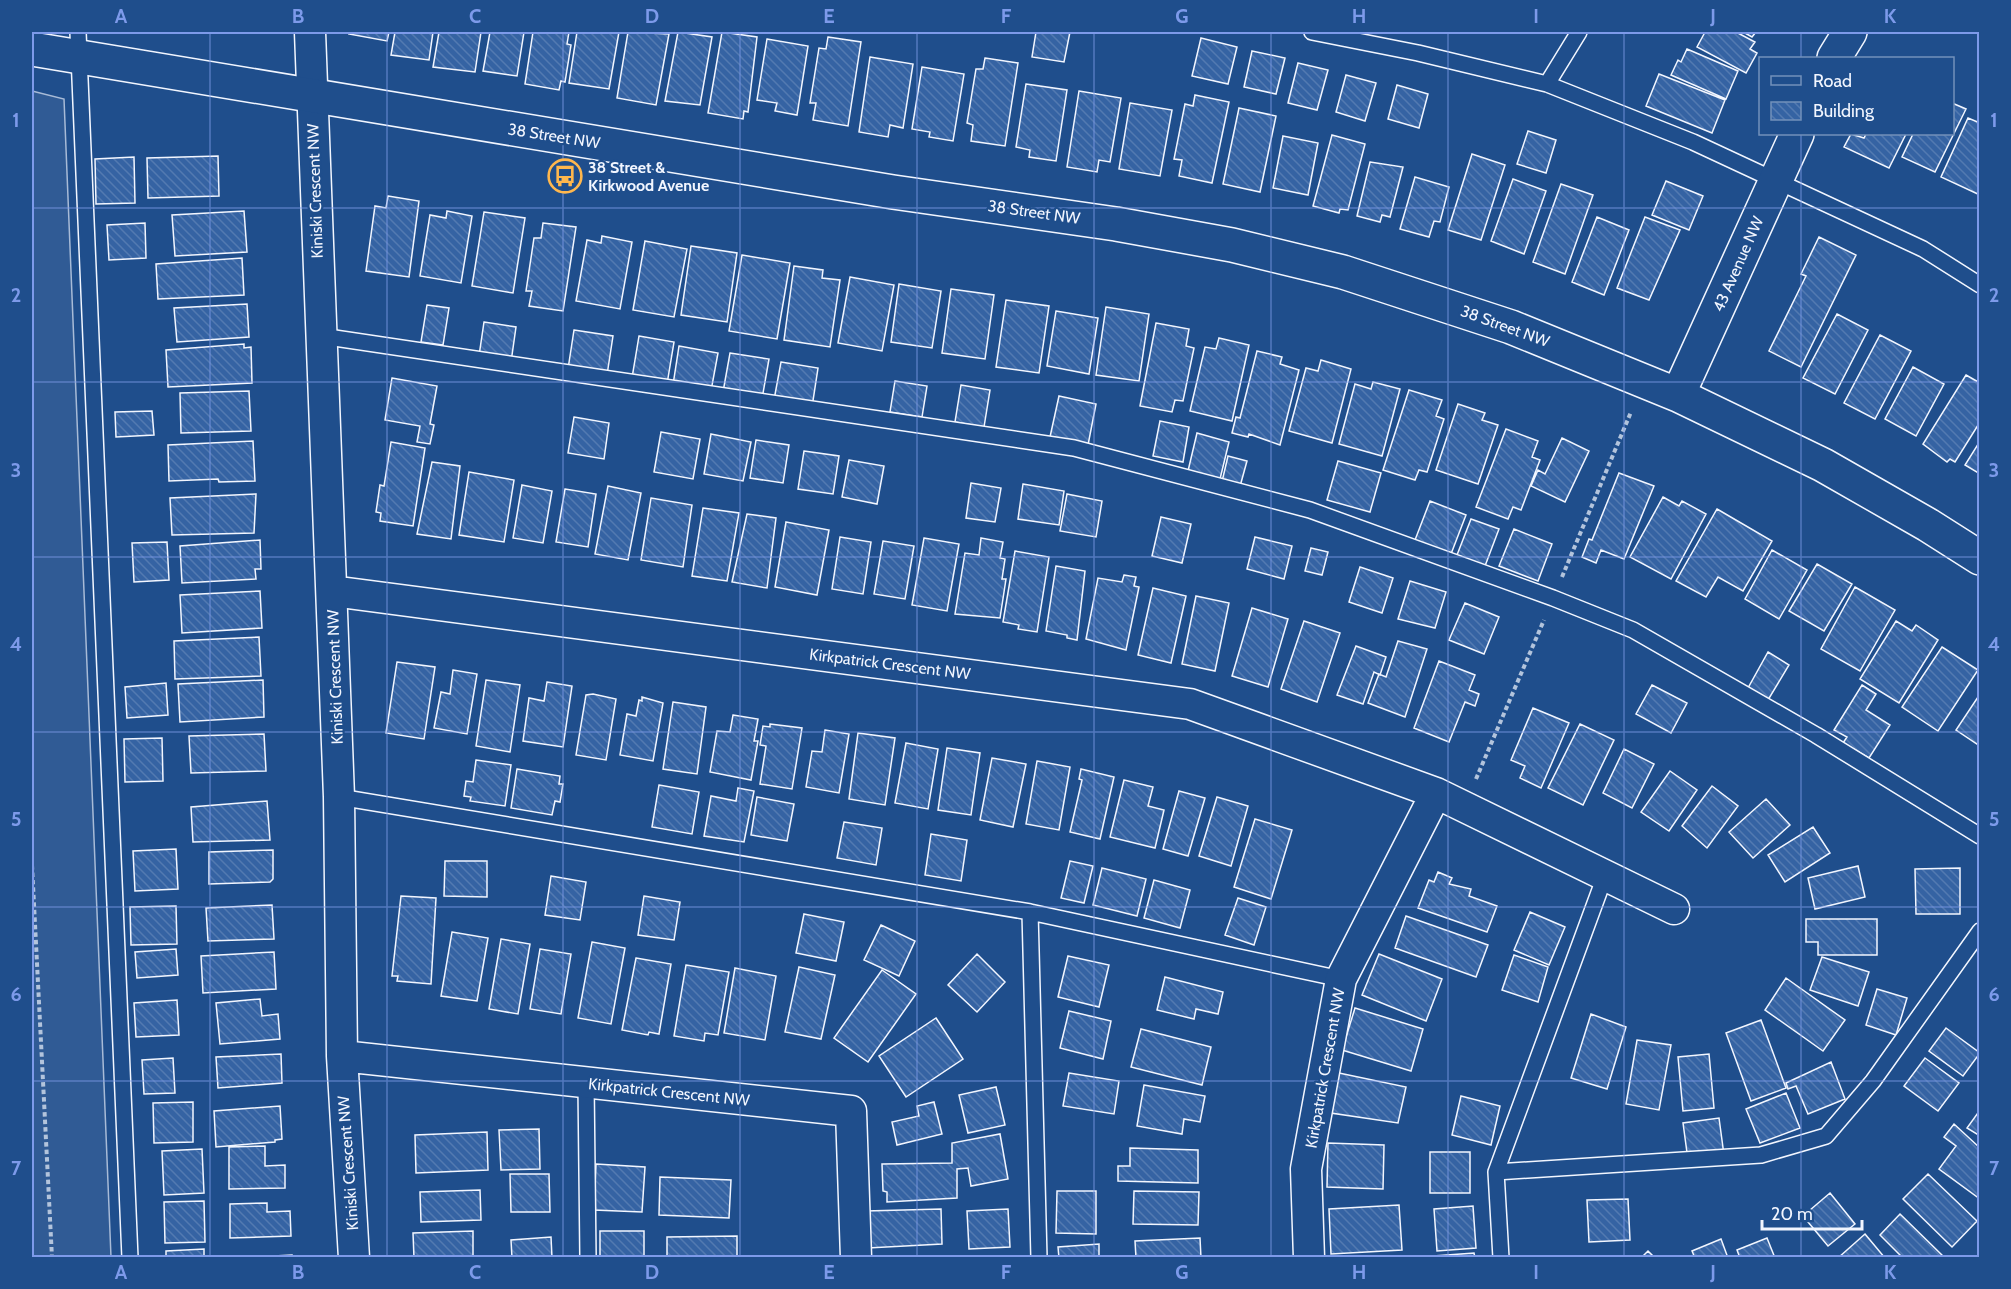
<svg xmlns="http://www.w3.org/2000/svg" width="2011" height="1289" font-family="Cabin,sans-serif">
<defs>
<pattern id="building-back-hatch" width="6" height="6" patternUnits="userSpaceOnUse" patternTransform="scale(1.5)"><rect width="6" height="6" fill="#3563a3"/><path d="M-1 5l2 2M0 0l6 6M5-1l2 2" fill="none" stroke="#537ab1"/></pattern>
</defs>
<rect width="100%" height="100%" fill="#1f4e8c"/>
<path fill="#305b95" stroke="#a8bbd7" stroke-width="1.5" d="M32,91l32,8 47,1158h-79z"/>
<path fill="url(#building-back-hatch)" stroke="#f2f6ff" stroke-width="1.5" d="M350,32h39l-2,9 -38,-7z
M395,32h38l-4,28 -38,-5z
M439,32h42l-6,40 -42,-5z
M490,32h34l-7,44 -34,-5z
M533,32h36l-2,12 4,1 -6,37 -4,-1 -2,9 -34,-6z
M577,32h42l-10,57 -40,-6z
M628,32l41,2 -13,71 -39,-7z
M678,32l34,5 -12,68 -35,-4z
M722,32l35,5 -9,75 -4,-1 -1,8 -35,-6z
M1036,32h34l-6,30 -32,-5z
M1736,32l19,10 -5,7 7,4 -11,20 -49,-26 7,-13 -2,-2z
M1743,32h13l-4,5z
M828,37l33,5 -13,84 -35,-6 3,-17h-6l9,-55 7,1z
M1201,38l36,9 -9,37 -36,-8z
M767,39l41,7 -11,69 -22,-4 2,-8 -20,-3z
M1687,49l51,22 -12,28 -55,-24 7,-15 3,2z
M1252,51l33,7 -9,36 -32,-7z
M870,57l43,7 -10,64 -13,-3 -2,12 -29,-5z
M985,58l33,5 -13,83 -34,-5 2,-16 -6,-2 9,-54h7z
M1298,63l30,7 -11,40 -29,-7z
M922,67l42,7 -11,67 -24,-4 1,-5 -18,-3z
M1659,74l66,26 -13,33 -66,-27z
M1346,75l30,8 -11,38 -29,-9z
M1026,84l41,6 -11,71 -27,-4 1,-7 -14,-3z
M1397,85l31,9 -9,34 -31,-9z
M1079,91l42,7 -11,64 -11,-2 -2,12 -30,-5z
M1195,95l34,7 -17,81 -33,-7 3,-16 -8,-1 11,-55 8,2z
M1130,103l42,7 -12,66 -41,-7z
M1952,103l14,6 -31,63 -33,-15 11,-23h39z
M1239,108l37,8 -16,76 -37,-8z
M1968,118l12,5v72l-39,-18z
M1528,131l28,9 -10,33 -29,-9z
M1851,134l13,4 2,-4h40l-17,34 -45,-21z
M1332,135l33,9 -17,66 -8,-1 -1,4 -26,-7z
M1283,136l35,7 -10,52 -35,-7z
M1472,154l33,11 -24,75 -33,-10z
M218,156l1,40 -71,2 -1,-40z
M134,157l1,46 -39,1 -1,-45z
M1370,162l33,5 -13,50 -8,-2 -2,7 -23,-6z
M1415,177l34,10 -9,35 -6,-1 -5,16 -29,-8z
M1513,179l33,12 -22,63 -33,-13z
M1666,181l37,15 -14,34 -37,-15z
M1561,184l32,11 -28,79 -32,-12z
M388,196l31,5 -10,76 -43,-6 9,-65 11,2z
M244,211l3,41 -72,4 -3,-41z
M447,211l25,5 -11,67 -41,-7 10,-61 16,3z
M484,212l41,6 -12,75 -41,-7z
M1597,217l32,13 -25,65 -32,-13z
M1645,217l35,13 -31,70 -32,-12z
M145,223l1,35 -37,2 -2,-35z
M543,223l33,4 -13,84 -34,-5 3,-15h-6l8,-53h7z
M602,236l30,6 -12,67 -44,-8 11,-61 14,3z
M1819,237l37,18 -55,112 -32,-16 37,-75 -5,-2z
M645,241l42,8 -13,68 -41,-7z
M691,246l46,7 -10,69 -46,-7z
M742,255l48,8 -13,76 -48,-8z
M242,258l2,37 -86,4 -2,-35z
M794,266l29,4 -1,8 18,2 -10,67 -46,-7z
M850,277l44,8 -12,66 -44,-8z
M899,284l42,7 -9,57 -41,-6z
M951,289l43,6 -9,64 -43,-6z
M1006,300l43,6 -10,67 -43,-6z
M247,304l2,33 -72,5 -3,-34z
M427,305l22,3 -6,37 -22,-3z
M1106,307l43,7 -10,67 -43,-6z
M1056,311l42,7 -9,56 -42,-8z
M1837,314l31,16 -33,64 -32,-16z
M484,322l32,5 -5,35 -32,-6z
M1156,323l33,6 -3,17 8,2 -11,53 -8,-1 -3,12 -32,-6z
M574,330l39,6 -6,39 -39,-6z
M1880,335l31,16 -36,68 -31,-16z
M639,336l35,6 -7,42 -35,-6z
M1219,338l30,7 -17,76 -42,-10 15,-64 11,2z
M244,344v4l7,-1 1,36 -84,4 -2,-37z
M679,346l39,7 -7,38 -38,-6z
M1257,351l25,6 -2,7 19,6 -19,75 -31,-11 -1,3 -16,-4 4,-16 4,1z
M730,353l39,6 -7,40 -39,-7z
M1321,360l30,9 -19,74 -43,-12 17,-63 12,3z
M781,362l37,6 -6,39 -38,-7z
M1913,367l31,17 -28,52 -31,-17z
M1966,375l14,8v39l-25,40 -5,-3 -3,3 -24,-18z
M392,378l45,8 -7,38 4,1 -4,19 -13,-2 3,-16 -35,-6z
M895,381l32,5 -5,31 -32,-5z
M1373,382l27,7 -18,67 -43,-12 16,-60 16,5z
M961,385l29,5 -6,37 -29,-5z
M1409,390l33,10 -6,16 8,3 -17,53 -8,-2 -4,10 -32,-10z
M249,391l2,40 -70,2 -1,-40z
M1059,396l37,8 -8,41 -38,-8z
M1458,404l27,9 -3,7 16,5 -20,59 -42,-14z
M152,411l2,24 -38,2 -1,-25z
M574,417l35,6 -5,36 -36,-6z
M1160,421l29,6 -6,35 -30,-6z
M1506,429l32,12 -6,16 8,3 -19,50 -8,-3 -5,12 -32,-12z
M661,432l39,7 -7,40 -39,-7z
M1197,433l32,9 -9,37 -32,-8z
M711,434l40,8 -8,39 -39,-7z
M1562,438l27,13 -24,51 -34,-16 7,-16 7,4z
M756,440l33,5 -6,38 -33,-5z
M253,441l2,40 -36,1 -1,-3 -49,2 -1,-36z
M1980,441v33l-15,-9z
M391,442l34,6 -12,78 -33,-5 1,-8 -5,-1 4,-27 4,1z
M804,451l35,5 -6,38 -35,-5z
M1228,456l19,5 -8,29 -18,-4z
M849,460l35,6 -7,38 -35,-7z
M1338,461l43,12 -11,39 -43,-12z
M432,462l28,4 -9,73 -34,-5z
M469,472l45,8 -10,62 -45,-7z
M1619,473l35,13 -30,73 -23,-9 -5,13 -14,-6 7,-18 3,1z
M971,483l30,5 -6,34 -29,-4z
M1023,484l41,7 -5,34 -41,-6z
M522,485l30,6 -9,52 -30,-5z
M608,486l33,7 -13,67 -33,-6z
M565,489l31,5 -8,53 -32,-5z
M256,494l-2,39 -82,2 -2,-37z
M1067,494l35,7 -6,36 -36,-6z
M1663,497l16,9 3,-5 24,13 -35,65 -41,-22z
M651,498l41,7 -9,62 -42,-7z
M1430,501l36,14 -15,39 -36,-14z
M703,508l36,5 -12,68 -35,-5z
M1717,509l55,32 -29,50 -25,-14 -12,20 -30,-16z
M747,514l29,4 -9,70 -35,-6z
M1161,517l30,7 -9,39 -30,-7z
M1471,519l28,10 -14,37 -28,-11z
M786,522l43,8 -12,65 -42,-8z
M1514,529l38,15 -14,37 -39,-15z
M840,537l31,5 -8,52 -31,-5z
M1255,537l37,9 -8,33 -37,-10z
M924,538l35,6 -12,67 -35,-6z
M981,538l22,4 -3,16 5,1 -3,20h4l-6,39 -45,-4 10,-61 14,2z
M260,540l1,29h-6l1,10 -74,4 -2,-37z
M883,541l31,5 -9,53 -31,-5z
M167,542l2,38 -35,2 -2,-39z
M1311,548l17,4 -6,23 -17,-4z
M1772,550l35,20 -28,49 -34,-20z
M1015,551l34,6 -12,75 -19,-3 1,-4 -16,-3z
M1817,564l35,20 -28,47 -35,-20z
M1056,566l29,5 -8,69 -10,-2v-3l-21,-4z
M1360,567l33,11 -11,35 -33,-11z
M1124,575l12,2 -2,9 5,1 -13,63 -40,-11 12,-61 24,4z
M1410,581l36,11 -11,36 -37,-9z
M1855,587l40,23 -35,61 -39,-22z
M1153,588l33,8 -15,67 -33,-8z
M260,591l2,37 -80,5 -2,-38z
M1196,596l33,7 -14,68 -33,-7z
M1465,603l34,14 -15,37 -35,-14z
M1252,608l36,11 -20,68 -36,-11z
M1304,621l36,12 -23,69 -36,-13z
M1896,621l16,10 4,-6 22,15 -39,63 -39,-24z
M259,637l2,39 -86,3 -1,-38z
M1398,641l29,8 -22,68 -37,-14 11,-29 7,3z
M1356,646l30,11 -6,18 -6,-3 -11,32 -26,-9z
M1942,647l36,23 -40,61 -36,-24z
M1768,652l21,13 -21,35 -20,-12z
M1439,661l36,14 -6,15 10,4 -4,12 -10,-4 -16,40 -35,-14z
M397,662l38,5 -11,72 -38,-6z
M453,670l24,4 -10,60 -33,-6 7,-36 9,2z
M263,680l1,37 -84,5 -2,-38z
M486,680l34,5 -10,67 -34,-6z
M547,682l25,4 -9,61 -40,-6 6,-43 15,3z
M166,683l2,32 -41,3 -2,-31z
M1652,685l35,18 -16,30 -35,-19z
M1862,685l14,9 -10,16 24,15 -21,33 -26,-15 4,-6 -13,-7z
M593,694l23,5 -10,61 -30,-5 10,-60z
M1980,694v52l-24,-16z
M642,697l21,6 -10,58 -33,-6 7,-41 9,2 3,-16 3,1z
M673,702l33,5 -9,67 -34,-5z
M1533,708l36,15 -28,65 -21,-10 5,-12 -14,-6z
M733,715l25,4 -4,22h4l-7,39 -41,-8 7,-41 13,1z
M770,724l32,4 -10,61 -32,-5 6,-38 -6,-1 3,-19 7,1z
M1580,724l34,16 -31,65 -35,-17z
M825,730l24,4 -10,59 -33,-6 6,-36 10,1z
M858,733l37,5 -10,67 -36,-6z
M264,734l2,37 -75,2 -2,-37z
M162,738l1,43 -38,1 -1,-43z
M906,743l32,6 -10,60 -33,-6z
M947,748l33,5 -9,62 -33,-5z
M1624,749l30,15 -22,44 -29,-15z
M992,758l34,6 -13,63 -33,-7z
M476,760l35,5 -6,41 -35,-5 1,-4 -7,-1 2,-15 7,1z
M1037,761l33,6 -11,63 -33,-6z
M517,769l43,7 -1,8h4l-3,18 -5,-1 -3,14 -41,-7z
M1081,769l33,8 -14,62 -30,-7 12,-52 -3,-1z
M1670,771l27,19 -28,41 -28,-19z
M1124,780l29,7 -5,19 16,4 -9,38 -45,-11z
M659,785l40,7 -7,42 -40,-7z
M1712,786l26,20 -31,42 -25,-22z
M738,788l16,3 -10,51 -40,-6 7,-40 25,5z
M1179,791l26,7 -17,58 -25,-7z
M757,797l37,7 -7,37 -36,-6z
M1217,797l31,9 -17,60 -32,-10z
M1766,799l24,26 -37,33 -24,-26z
M267,801l3,39 -77,2 -2,-35z
M1255,819l37,11 -21,69 -37,-12z
M844,822l38,6 -6,37 -39,-7z
M1813,827l17,26 -45,29 -17,-27z
M931,834l36,6 -6,41 -36,-6z
M176,849l2,40 -43,2 -2,-40z
M273,850v29l-3,3 -61,2v-32z
M445,861h42v36l-43,-1z
M1070,861l23,5 -9,37 -23,-5z
M1858,866l7,31 -50,12 -7,-31z
M1102,868l44,11 -9,37 -44,-11z
M1960,868v46h-44l-1,-45z
M1438,872l14,6 -3,6 22,5 -2,7 28,10 -10,26 -69,-24 11,-28 5,2z
M551,876l35,6 -6,38 -35,-5z
M1154,880l36,10 -10,38 -36,-10z
M401,896l35,2 -5,86 -34,-3 1,-5h-6z
M644,896l36,6 -6,38 -36,-5z
M1238,898l28,9 -12,38 -29,-10z
M272,905l2,34 -66,2 -2,-33z
M176,906l1,38 -46,1 -1,-38z
M1530,912l35,15 -16,38 -35,-15z
M804,914l40,8 -8,39 -40,-8z
M1406,916l82,29 -12,32 -81,-29z
M1806,919h71v36h-59v-13h-12z
M881,925l34,16 -16,35 -35,-16z
M452,932l36,6 -11,63 -36,-5z
M501,939l29,5 -12,70 -29,-5z
M592,942l33,6 -14,76 -33,-6z
M176,949l2,26 -41,3 -2,-26z
M540,949l31,5 -10,60 -31,-5z
M274,952l2,37 -73,4 -2,-37z
M977,954l28,28 -28,30 -29,-27z
M1379,954l63,25 -16,42 -64,-26z
M1514,955l34,12 -10,35 -36,-12z
M1068,956l41,9 -10,42 -41,-10z
M1822,957l47,15 -11,34 -48,-16z
M636,958l35,6 -12,70 -10,-2 -1,3 -26,-5z
M686,965l43,7 -11,63 -13,-2 -1,8 -30,-5z
M799,967l36,8 -14,64 -36,-7z
M735,968l41,8 -11,64 -41,-7z
M882,970l34,24 -48,68 -34,-24z
M1165,977l58,15 -5,22 -22,-5 -2,10 -37,-9z
M1786,978l59,42 -22,31 -58,-41z
M1877,989l30,9 -11,37 -30,-10z
M260,999l2,17 16,-2 2,25 -60,5 -4,-41z
M177,1000l2,35 -43,2 -2,-34z
M1355,1008l68,21 -12,42 -69,-21z
M1069,1011l42,10 -8,38 -43,-11z
M1591,1014l35,13 -19,62 -36,-11z
M936,1018l27,41 -57,38 -27,-41z
M1761,1020l25,68 -35,13 -25,-68z
M1946,1028l34,25 -17,23 -34,-25z
M1141,1029l70,18 -9,38 -71,-18z
M1637,1040l34,5 -12,65 -33,-6z
M281,1054l1,29 -64,5 -2,-31z
M1709,1054l5,54 -31,3 -5,-54z
M173,1058l2,35 -31,1 -2,-34z
M1925,1058l34,25 -21,28 -34,-25z
M1831,1062l14,37 -37,15 -12,-28 -8,3 -2,-6z
M1069,1073l50,8 -5,33 -51,-8z
M1339,1073l67,14 -8,36 -67,-10z
M1144,1085l61,11 -5,26 -16,-3 -2,15 -45,-8z
M996,1087l9,38 -37,8 -9,-38z
M1786,1093l14,35 -40,15 -14,-34z
M1461,1096l39,10 -9,39 -39,-10z
M193,1102v40l-39,1 -1,-40z
M934,1102l8,32 -45,11 -5,-23 27,-6 -2,-10z
M280,1106l2,33 -7,1v2l-59,5 -2,-36z
M1980,1110v26l-13,-8z
M1719,1118l5,37 -36,5 -5,-37z
M1954,1124l26,24v51l-41,-30 17,-23 -12,-9z
M539,1129l1,40 -39,1 -2,-40z
M487,1132l1,38 -72,3 -1,-38z
M1000,1134l8,45 -37,7 -3,-18 -11,1v29l-70,4v-10l-4,-1 -1,-27 70,-1v-20z
M1328,1143l56,2 -1,44 -56,-2z
M265,1146v20l20,-1v23l-56,1v-42z
M1130,1148l68,2v33l-80,-2v-15h12z
M202,1149l2,44 -40,2 -2,-44z
M1430,1152h40v41h-40z
M596,1164l49,3 -3,45 -48,-2z
M510,1174h39l1,38h-39z
M1928,1174l49,47 -25,26 -49,-48z
M660,1177l71,3 -2,38 -70,-3z
M480,1190l1,30 -60,2 -1,-30z
M1057,1191h39v43l-40,-1z
M1134,1191l65,1 -1,33 -65,-1z
M1830,1193l25,31 -27,22 -25,-30z
M1628,1199l2,41 -41,2 -2,-42z
M204,1201l1,41 -40,1 -1,-41z
M267,1203v9l23,-1 1,25 -61,2v-34z
M1399,1205l3,45 -71,4 -2,-45z
M1473,1206l3,42 -39,3 -3,-42z
M941,1209l1,35 -74,4 -2,-37z
M1008,1209l2,38 -41,2 -2,-38z
M1900,1214l45,44h-42l-23,-23z
M473,1231v27h-59l-1,-25z
M600,1231h44v27h-44z
M1865,1234l20,24h-47z
M737,1236v22h-70v-21z
M551,1237l1,21h-40l-1,-18z
M1200,1238l1,20h-65l-1,-17z
M1767,1238l8,20h-35l-3,-8z
M1721,1239l7,19h-33l-3,-7z
M1099,1244v14h-40l-1,-11z
M204,1249v9h-38v-7z
M1648,1251l7,7h-14z
M1474,1253l1,5h-40l-1,-2z
M292,1255v3h-59z"/>
<g fill="none" stroke-linecap="round" stroke-linejoin="round">
<g stroke="#f2f6ff" stroke-width="18">
<path id="service" d="M78,32l52,1226
M1312,32l106,21 129,31 146,58 230,107 57,36
M1547,84l32,-52
M321,336l753,112 236,62 243,88 80,32 183,105 164,101
M339,797l691,115 311,67
M1030,912l9,346
M586,1083l2,175
M1496,1172l265,-17 65,-19 47,-55 107,-150
M1501,1258l-5,-86 109,-296"/>
</g>
<g stroke="#f2f6ff" stroke-width="33">
<path id="minor" d="M310,32l29,765 3,259 12,202
M332,591l858,113 246,89 238,116
M342,1056l509,55 5,147
M1309,1258l-3,-89 35,-190 95,-186"/>
</g>
<g stroke="#f2f6ff" stroke-width="36">
<path id="tertiary" d="M32,49l861,143 223,32 116,21 111,27 168,55 167,68 145,70 105,60 52,33
M1834,58l16,-26
M1678,395l119,-261"/>
</g>
<path stroke="#b3c4dc" stroke-width="4" stroke-dasharray="4.5 3" stroke-linecap="butt" d="M1562,577l69,-165
M1476,779l68,-159
M32,865l20,393"/>
<use href="#service" stroke="#1f4e8c" stroke-width="15"/>
<use href="#minor" stroke="#1f4e8c" stroke-width="30"/>
<use href="#tertiary" stroke="#1f4e8c" stroke-width="33"/>
</g>
<path fill="none" stroke="#7d9aea" stroke-width="1.5" stroke-opacity="0.55" d="M210,32v1226M387,32v1226M563,32v1226M740,32v1226M917,32v1226M1094,32v1226M1271,32v1226M1448,32v1226M1624,32v1226M1801,32v26M1801,134v1124M32,208h1948M32,382h1948M32,557h1948M32,732h1948M32,907h1948M32,1081h1948"/>
<defs>
<g id="bus-ring" transform="scale(1.725)"><circle r="9.5" fill="#1f4e8c" stroke="#ffb74d" stroke-width="1.5"/><path d="M-5-6H5V4H4V6H2V4H-2V6H-4V4H-5ZM-3.5-4V0h7V-4ZM-3.5 1.2v1.5H-2V1.2ZM2 1.2v1.5H3.5V1.2Z" fill="#ffb74d"/></g>
</defs>
<g fill-rule="evenodd">
<use href="#bus-ring" x="565" y="176"/>
</g>
<g text-anchor="middle" dominant-baseline="central" stroke-width="4.5" stroke-linejoin="round" paint-order="stroke">
<g font-size="16" fill="#f2f6ff" stroke="#1f4e8c">
<text transform="translate(554 136) rotate(9)">38 Street NW</text>
<text transform="translate(315 191) rotate(-92)">Kiniski Crescent NW</text>
<text transform="translate(1034 212) rotate(8)">38 Street NW</text>
<text transform="translate(1738 264) rotate(-66)">43 Avenue NW</text>
<text transform="translate(1505 326) rotate(20)">38 Street NW</text>
<text transform="translate(890 664) rotate(7)">Kirkpatrick Crescent NW</text>
<text transform="translate(335 677) rotate(-92)">Kiniski Crescent NW</text>
<text transform="translate(1325 1068) rotate(-80)">Kirkpatrick Crescent NW</text>
<text transform="translate(669 1092) rotate(6)">Kirkpatrick Crescent NW</text>
<text transform="translate(348 1163) rotate(-94)">Kiniski Crescent NW</text>
</g>
<g font-size="16" font-weight="bold" fill="#f2f6ff" stroke="#1f4e8c" text-anchor="start">
<text x="588" y="167">38 Street &amp;<tspan x="588" dy="18">Kirkwood Avenue</tspan></text>
</g>
</g>
<rect width="2011" height="1289" fill="none" stroke="#1f4e8c" stroke-width="66"/>
<rect x="1759" y="57" width="195" height="78" fill="#1f4e8c" stroke="#7391ba" stroke-width="1.5"/>
<rect x="1771" y="76" width="30" height="9" fill="#1f4e8c" stroke="#7391ba" stroke-width="1.5"/>
<text x="1813" y="87" font-size="18" fill="#f2f6ff">Road</text>
<rect x="1771" y="102" width="30" height="18" fill="url(#building-back-hatch)" stroke="#7391ba" stroke-width="1.5"/>
<text x="1813" y="117" font-size="18" fill="#f2f6ff">Building</text>
<path d="M1762 1220v9h100v-9" fill="none" stroke="#f2f6ff" stroke-width="3"/>
<text x="1771" y="1220" font-size="18" fill="#f2f6ff" stroke="#1f4e8c" stroke-width="4.5" paint-order="stroke">20 m</text>
<rect x="33" y="33" width="1945" height="1223" fill="none" stroke="#7d9aea" stroke-width="2"/>
<g font-size="20" text-anchor="middle" font-weight="bold" fill="#7d9aea">
<text x="121" y="23">A</text>
<text x="298" y="23">B</text>
<text x="475" y="23">C</text>
<text x="652" y="23">D</text>
<text x="829" y="23">E</text>
<text x="1006" y="23">F</text>
<text x="1182" y="23">G</text>
<text x="1359" y="23">H</text>
<text x="1536" y="23">I</text>
<text x="1713" y="23">J</text>
<text x="1890" y="23">K</text>
<text x="16" y="127">1</text>
<text x="1994" y="127">1</text>
<text x="16" y="302">2</text>
<text x="1994" y="302">2</text>
<text x="16" y="477">3</text>
<text x="1994" y="477">3</text>
<text x="16" y="651">4</text>
<text x="1994" y="651">4</text>
<text x="16" y="826">5</text>
<text x="1994" y="826">5</text>
<text x="16" y="1001">6</text>
<text x="1994" y="1001">6</text>
<text x="16" y="1175">7</text>
<text x="1994" y="1175">7</text>
<text x="121" y="1279">A</text>
<text x="298" y="1279">B</text>
<text x="475" y="1279">C</text>
<text x="652" y="1279">D</text>
<text x="829" y="1279">E</text>
<text x="1006" y="1279">F</text>
<text x="1182" y="1279">G</text>
<text x="1359" y="1279">H</text>
<text x="1536" y="1279">I</text>
<text x="1713" y="1279">J</text>
<text x="1890" y="1279">K</text>
</g>
</svg>
